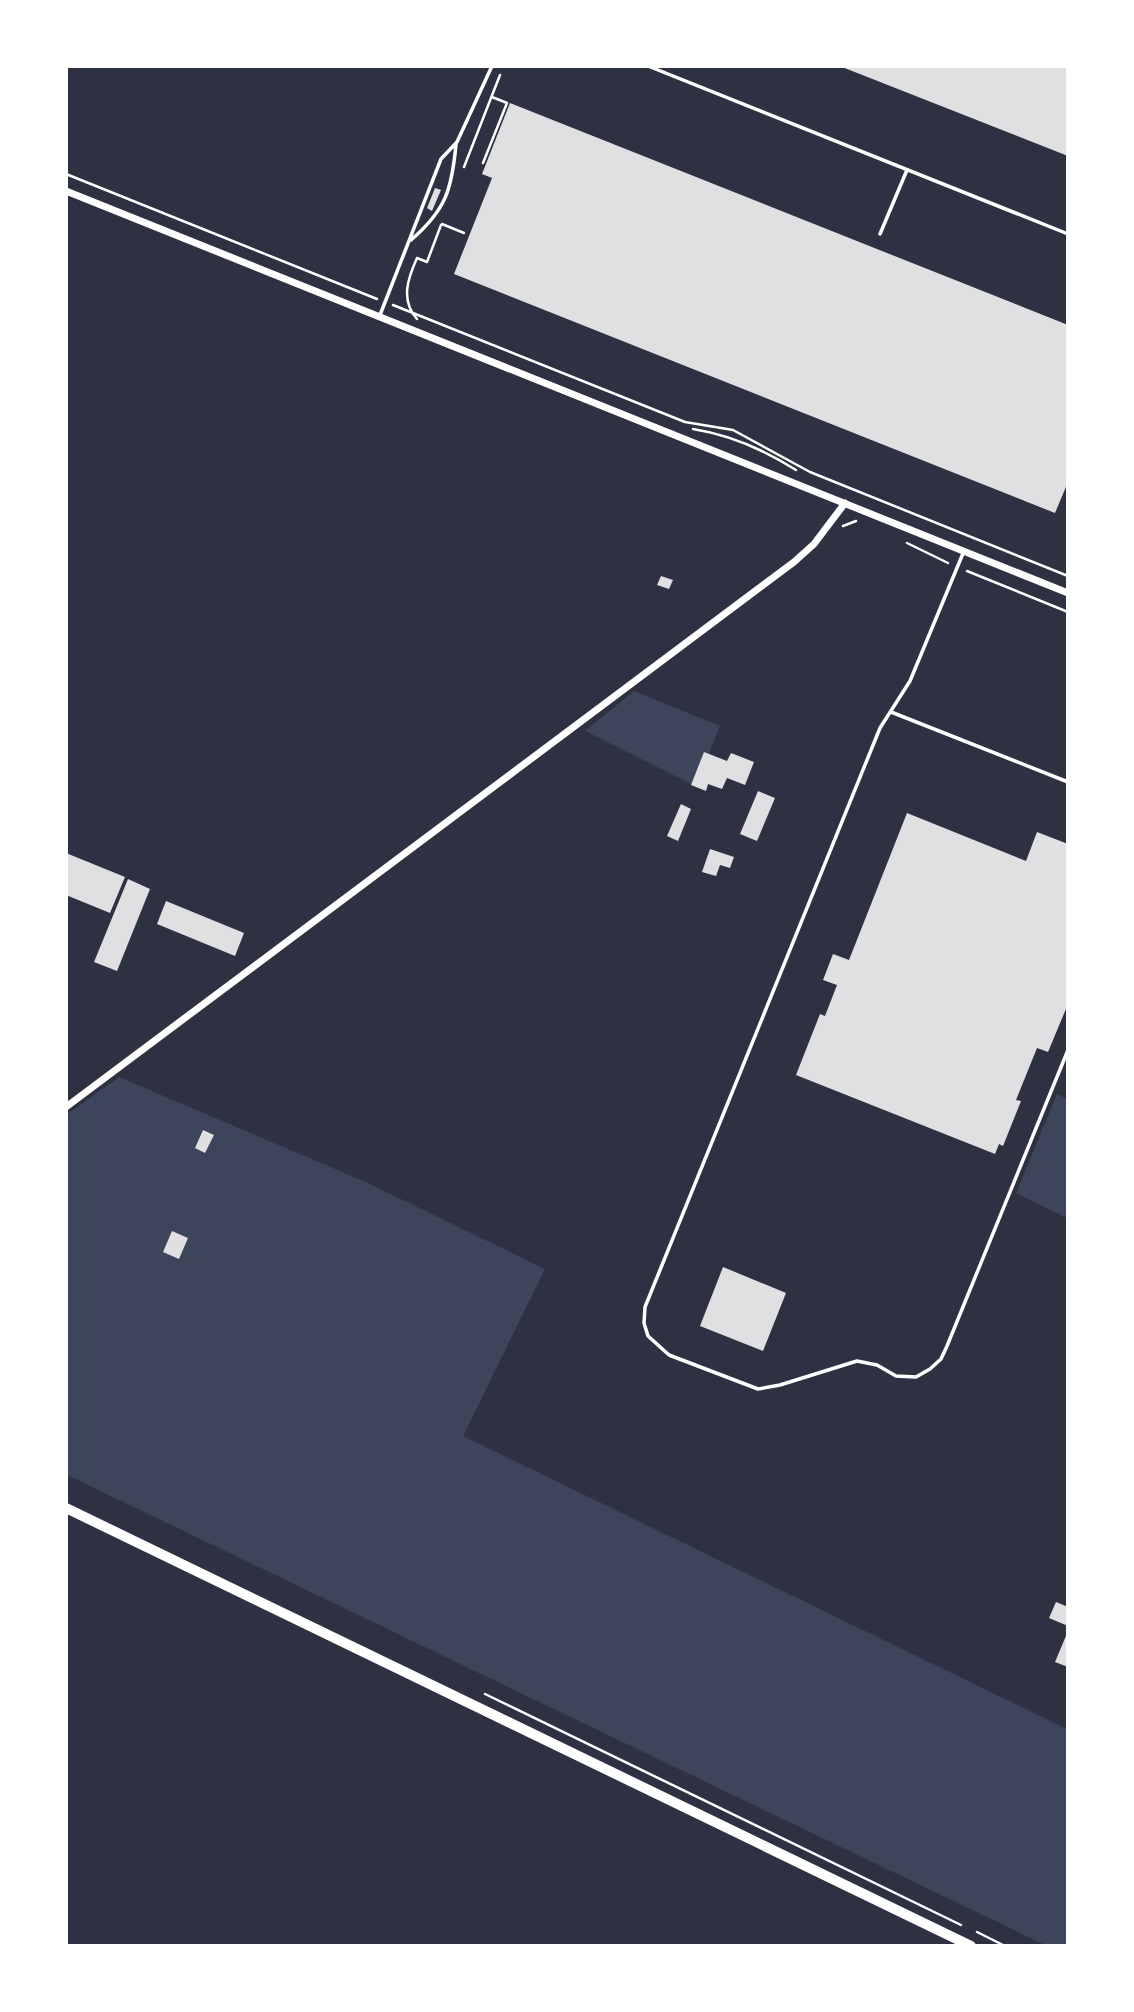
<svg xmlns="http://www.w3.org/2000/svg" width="1134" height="2012" font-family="Inter,sans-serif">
<rect width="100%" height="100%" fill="#2d3142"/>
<path fill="#3c4559" d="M634,691l86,35 -25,60 -110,-55z
M119,1077l249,106 177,86 -82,167 604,293v216h-22l-978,-470 -1,-360z
M1057,1094l10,5v119l-51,-25z"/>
<path fill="#e0e0e3" d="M1068,66v90l-226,-89v-1z
M510,103l558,222v157l-13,31 -601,-239 38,-96 -10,-4z
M435,188l6,2 -9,21 -5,-3z
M661,576l12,4 -4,9 -12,-4z
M704,752l23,9 4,-8 23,9 -9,23 -18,-7 -5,11 -14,-5 -2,7 -15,-6z
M758,791l17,7 -18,43 -17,-7z
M681,804l10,5 -13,32 -11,-5z
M907,813l119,48 11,-29 31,12v160l-20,48 -11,-4 -21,52 5,1 -18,45 -4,-2 -4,10 -199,-79 24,-61 5,2 12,-31 -14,-5 10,-26 16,6z
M710,849l24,8 -4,11 -10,-3 -4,11 -14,-4z
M66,853l59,24 -15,36 -44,-18z
M128,879l22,10 -33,82 -23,-9z
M166,901l78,32 -9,23 -78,-32z
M203,1130l11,5 -9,18 -10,-5z
M172,1231l16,7 -9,21 -16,-7z
M723,1267l63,26 -23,58 -63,-25z
M1056,1602l12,5v19l-19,-8z
M1068,1631v36l-13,-5z"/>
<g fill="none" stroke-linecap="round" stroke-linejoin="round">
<path stroke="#fff" stroke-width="2.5" d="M483,163l24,-60 -15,-6
M464,167l36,-92
M66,174l311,125
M442,224l22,9
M393,305l292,117 48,8 77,42 258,104
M417,319c-17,-19 -9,-41 0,-61l10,4 14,-37
M693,429c38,6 70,20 103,41
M843,526l13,-5
M907,543l41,20
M967,571l101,41
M485,1694l476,231
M977,1932l28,14"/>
<path stroke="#fff" stroke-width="3.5" d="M648,66l420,168
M880,234l27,-64
M411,240c35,-30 41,-51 45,-96
M380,315l61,-156 16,-17 35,-76
M964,551l-54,130 -30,47 -235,579 -1,16 4,13 21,19 89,34 22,-4 77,-24 20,4 19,11 20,1 14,-8 11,-10 6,-13 121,-296
M891,712l177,70"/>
<path stroke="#fff" stroke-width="7" d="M66,191l1002,402
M66,1107l728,-545 20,-18 31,-41"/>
<path stroke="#fff" stroke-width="10" d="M66,1508l905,438"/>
</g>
<rect width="1134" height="2012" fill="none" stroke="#ffffff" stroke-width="136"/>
</svg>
